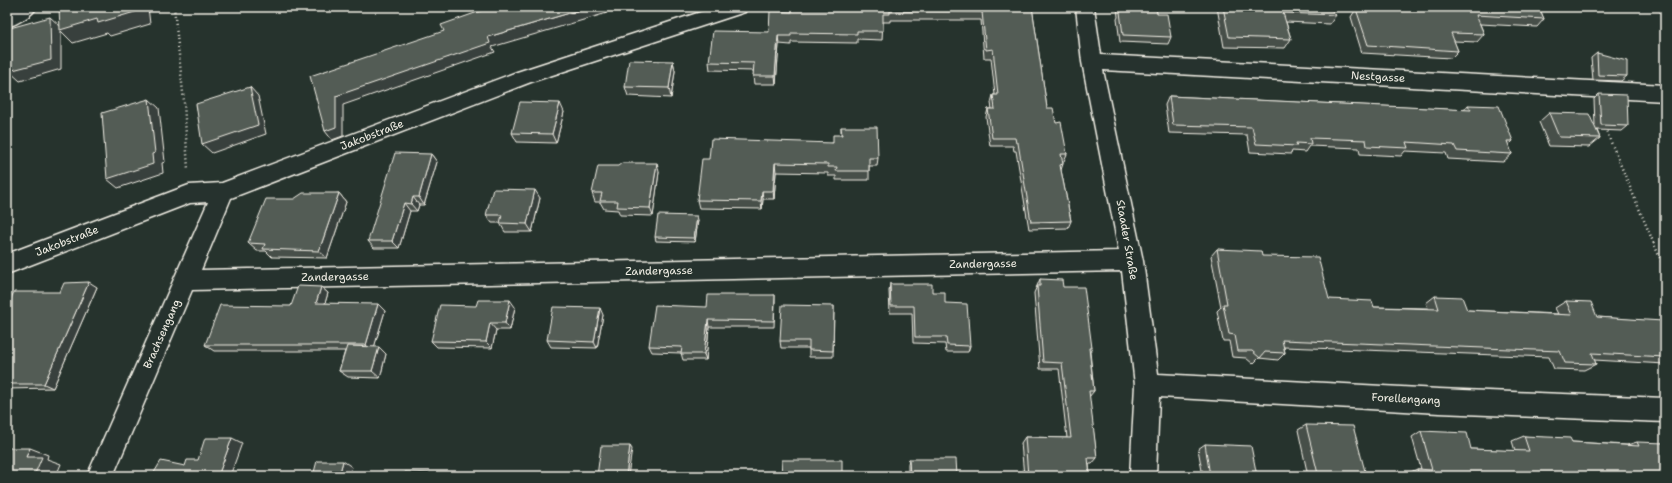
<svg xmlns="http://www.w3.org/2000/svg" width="1672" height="483" font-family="'Shantell Sans',sans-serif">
<rect width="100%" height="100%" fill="#26332d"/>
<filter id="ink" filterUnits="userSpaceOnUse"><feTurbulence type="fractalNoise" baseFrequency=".025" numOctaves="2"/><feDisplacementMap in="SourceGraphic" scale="8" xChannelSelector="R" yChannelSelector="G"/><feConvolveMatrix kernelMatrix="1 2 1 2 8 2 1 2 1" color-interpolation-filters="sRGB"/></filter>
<g filter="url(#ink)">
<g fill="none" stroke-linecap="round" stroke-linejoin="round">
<g stroke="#f4f1e8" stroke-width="3">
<path id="minor" d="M13,7h24c-5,9 -20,17 -30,20v-16z
M716,7h31l-2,5 -214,70 -300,116 -30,72 918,-19 -37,-189 -6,-55h18l7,48 564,30v16l-562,-31 40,191 15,113 281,15 226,9v24l-226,-9 -280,-16 -3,79h-26l5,-91 -13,-114 -930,19 -79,186h-26l121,-274 -18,1 -183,71v-20l174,-66 8,-3 33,-2 295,-111z"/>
</g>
<path stroke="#f4f1e8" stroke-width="2.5" stroke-dasharray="1 3" stroke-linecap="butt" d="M174,7l10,95 4,68
M1605,128l60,142"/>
<use href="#minor" fill="#26332d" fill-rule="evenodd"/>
</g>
<path fill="#474f49" stroke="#f4f1e8" d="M1032,7l15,101 9,15 11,31 -3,7 -1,1v2l-2,6 10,51 -3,7 -39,1 -13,-78h-2l-1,-5h-23l-4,-29 2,-8h4l-1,-6 2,-8h2l-4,-37h-7l-3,-38h-91v2h-7l-1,18 -25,-1v4l-66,-1v3l-12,-1 -3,40h-22l-1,-8 1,-5 -44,-1 -1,-8 60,-30 23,-20z
M1117,7h39l1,7 14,23 -3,7 -48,-2 -3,-23 1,-2z
M1217,7h111l8,8 -6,9 -44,-2 5,17 -6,9 -61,-1z
M1389,7h150l5,12 -7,8 -57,-3 4,10 -7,8 -23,-1 4,10 -7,7 -89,-5 -11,-36 5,-8 34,1z
M1597,53l30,23 -6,5 -28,-1 -2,-22z
M673,61l2,10 -4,27 -43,-2 -3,-9z
M1599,94l29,32 -6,5 -25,-1 3,8 -11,9 -40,-1 -10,-24 10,-9 46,13 -1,-27z
M1169,96l295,14 4,-5 45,36 -4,4 3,9 -9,8 -55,-3 -2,-6 -41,-2 -4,5 -41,-2 -1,-6 -50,-2 -4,6 -13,-1 -1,3 -41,-2 -3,-17 -78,-2 -4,-28z
M564,112l-8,31 -39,-1 -5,-9z
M841,127l37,31 -1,8h-8v14h-33v-4h-8v-3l-52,-1 -2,27h-11l-1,10 -63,-1 -2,-8 12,-41 124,-16 8,-8z
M431,154l6,8 -13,43h-5l-2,6h-7l-11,37h-25l-6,-7z
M659,172l-6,44 -33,-1 -2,-5 -14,-1 -4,-7h-5l-3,-9z
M339,193l7,9 -19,56 -55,-1 -6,-6h-9l-9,-8 46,-44z
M540,198l-8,34h-27l-5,-9h-8l-6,-8z
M698,220l-3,22 -39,-1 -1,-4z
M1217,249l45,7 67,43 45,8 54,1 -2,-5 9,-7 32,14 91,4 -3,-6 11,-7 31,16 68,5v42l-71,-4 2,4 -12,6 -30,-1 -5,-12 -265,-10 1,6 -7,7 -19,-2 -6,6 -7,-6 -14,-1 -3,-16h-6l-6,-30 4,-4 -10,-51z
M1040,279l23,8 29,61 -2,4 4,39 -5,6 8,61 -5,6h-3l1,12h-66l-3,-33 4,-6 42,1 -8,-69h-19l-6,-76z
M890,284l42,8 13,11 25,43 -2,6h-22l-1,-8 -32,-1 -1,-30h-22l-1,-22z
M97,287l-44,101 -46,1v-83l53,-14z
M321,287l7,6 -3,10 60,8 -11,36 12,7 -6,24 -32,-1 -9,-6 6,-20h-131l-9,-6 86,-39z
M775,295v7l-1,25h-65l-3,33h-23l-2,-7 -29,-1 -3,-6 58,-39z
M834,306l-1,51h-24v-9h-28l-1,-7z
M515,307l-5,23h-14l-4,18 -55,-1 -6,-6z
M603,315l-6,33 -46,-1 -4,-7z
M1306,425l60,50 -1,1h-57l-10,-46z
M1421,431l50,18 44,2 -3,-10 12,-5 48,6 55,3 10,-3 28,34h-258v-2l10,-5h4l-9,-32z
M1205,444l52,32h-54l-5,-27z
M909,459l48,17h-49v-12z"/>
<path fill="#39403c" stroke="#f4f1e8" d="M138,7h10l2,17 -40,12 -3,-3 -34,10 -12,-12v38l-41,12 -11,-10 41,-54 11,10z
M590,7h15l2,6 -115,34 3,5 -152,53v31l-11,4 -7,-9 11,-35 152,-59z
M778,36l1,8 -3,40 -1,-8z
M673,61l2,10 -4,27 -2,-10z
M250,87l8,9 8,38 -54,19 -10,-9z
M149,99l10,9 6,54 -3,1 1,10 -45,15 -11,-9 45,-25z
M560,103l4,9 -8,31 -4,-9z
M431,154l6,8 -13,43 -5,-8z
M657,163l2,9 -6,44 -3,-8z
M775,163l1,9 -2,27 -1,-8z
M535,190l5,8 -8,34 -5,-8z
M762,191l1,8 -1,10 -1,-8z
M339,193l7,9 -19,56 -8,-7z
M413,197l6,8 -2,6 -6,-7z
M404,203l6,8 -11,37 -7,-7z
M697,216l1,4 -3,22 -1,-4z
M89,282l8,5 -44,101 -9,-4z
M321,287l7,6 -5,17 -7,-7z
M510,300l5,7 -5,23 -5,-7z
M378,304l7,7 -12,40 -7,-6z
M600,308l3,7 -6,33 -3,-6z
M708,320l1,7 -3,33 -2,-6z
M490,323l6,7 -4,18 -6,-6z
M379,347l7,7 -6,24 -8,-7z
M232,438l10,5 -12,33h-12z
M630,446l2,3 -4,27h-2z
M30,448l18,7 -1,4 14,5 -5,12h-22l-8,-19z
M343,461l9,6 -3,9h-10z"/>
<path fill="#525c55" stroke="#f4f1e8" d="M59,7h79v4l-40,12 -1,-4 -37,11z
M492,7h98l-102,30 2,6 -154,53v31l-11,4 -15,-55 134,-45 -3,-6z
M792,7h240l15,101h6l3,15 5,-1 6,32h-6l2,10 -3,1 11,56 -40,1 -13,-79h-2l-1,-5h-23l-4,-29h7l-2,-14h5l-5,-46 -7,1 -4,-38 -92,-1v3h-7v17h-26v3l-66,-1v3h-13l-3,40h-22l1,-13 -45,-1 4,-31 56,1 1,-21 22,1z
M1121,7h35l1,7h10l4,23 -48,-2 -3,-23h1z
M1223,7h105l8,8 -53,-2 8,26 -62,-2z
M1398,7h141l5,12 -68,-4 8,19 -33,-1 7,18 -90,-6 -12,-36 43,1z
M50,17l1,43 -42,11 1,-43z
M1597,53l30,8v15l-29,-1z
M629,60l44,1 -4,27 -44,-1z
M250,87l8,38 -56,19 -6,-40z
M1599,94l28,1 1,31 -27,-1z
M1169,96l302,14 -3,-5 31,1 14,35h-6l5,13 -55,-3 -3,-6 -48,-3 2,6 -41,-2 -1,-6 -56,-2 1,6 -15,-1 1,3 -41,-2 -4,-17 -79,-2z
M149,99l6,54 -3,1 1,10 -46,15 -5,-66z
M520,102l40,1 -8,31 -40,-1z
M1549,113l40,1 11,24 -41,-1z
M841,127h36l1,31h-9v13h-33l1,-4h-9v-3l-53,-1 -2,28h-11l-1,10 -64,-1 5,-41h7l2,-20 122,4v-8h9z
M395,153l36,1 -12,43h-6l-2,7 -7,-1 -12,38h-24z
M622,163h35l-7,45 -33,-1 1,-6h-18l2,-8h-10l6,-27h20z
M493,189l42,1 -8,34 -27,-1 2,-8h-16z
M303,193h36l-20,58 -56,-2 2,-5 -17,-1 18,-44h28z
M658,215l39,1 -3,22 -39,-1z
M1217,249l44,2 1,5 56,1 11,42 43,2 2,6 65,2 -4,-13 27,1 5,13 105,5 -6,-14 25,1 6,15 66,4v1h2v35l-73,-4 4,11 -31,-1 -5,-12 -278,-11 3,13 -20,-1 -5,6 -8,-7h-14l-3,-16 -6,-1 -6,-30h4z
M1040,279l22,1 1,7h21l8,61h-3l5,43h-5l8,67h-9l2,18h-62l-3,-39 46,1 -9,-75 -19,-1 -6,-76h3z
M89,282l-45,102h-37v-78l7,-14h46l4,-9z
M890,284h42v8h13v11l22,1 3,42 -23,-1 -1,-8h-31l-1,-31h-23z
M298,286l23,1 -5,16 62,1 -12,41h-161l15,-40 71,1z
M708,295h67l-1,26 -66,-1 -4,34h-23l1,-7 -33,-1 6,-41 52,2z
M478,300h32l-5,23h-15l-4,19 -55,-1 9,-36 36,1z
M782,305l52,1 -1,45 -24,-1v-9h-29z
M553,307l47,1 -6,34 -47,-2z
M347,346l32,1 -7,24h-33z
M1306,425l47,1 13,49 -48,-1z
M1421,431l46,2 4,16 58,2 -5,-15 46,2 2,4 67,4 -2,-4 28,1v33h-52l-15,-1v1h-179l-2,-7 15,1z
M205,438h27l-14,38h-66l9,-15 24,5 2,-6h11z
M1205,444l46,2 6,30h-47z
M601,446h29l-4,30h-29z
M7,448h23l-4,9h16l-8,19h-27z
M909,459h47l1,17h-47z
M782,460h60v16h-61z
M317,461h26l-4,15h-26z
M405,472l65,2 -1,2h-65z"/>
</g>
<g text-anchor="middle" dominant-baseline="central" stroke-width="3" stroke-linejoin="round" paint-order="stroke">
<g font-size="11" fill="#f4f1e8" stroke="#26332d">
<text transform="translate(1378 77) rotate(3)">Nestgasse</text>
<text transform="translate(372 135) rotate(-21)">Jakobstraße</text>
<text transform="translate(1127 240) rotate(80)">Staader Straße</text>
<text transform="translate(67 241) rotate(-21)">Jakobstraße</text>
<text transform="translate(983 264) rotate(-1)">Zandergasse</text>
<text transform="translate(659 271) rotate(-1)">Zandergasse</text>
<text transform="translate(335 277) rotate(-1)">Zandergasse</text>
<text transform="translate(162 334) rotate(-66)">Brachsengang</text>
<text transform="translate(1406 399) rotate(3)">Forellengang</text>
</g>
</g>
<rect width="1672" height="483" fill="none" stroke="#26332d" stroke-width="24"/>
<rect x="12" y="12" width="1648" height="459" fill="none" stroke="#f4f1e8" stroke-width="1.5" filter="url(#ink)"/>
</svg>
